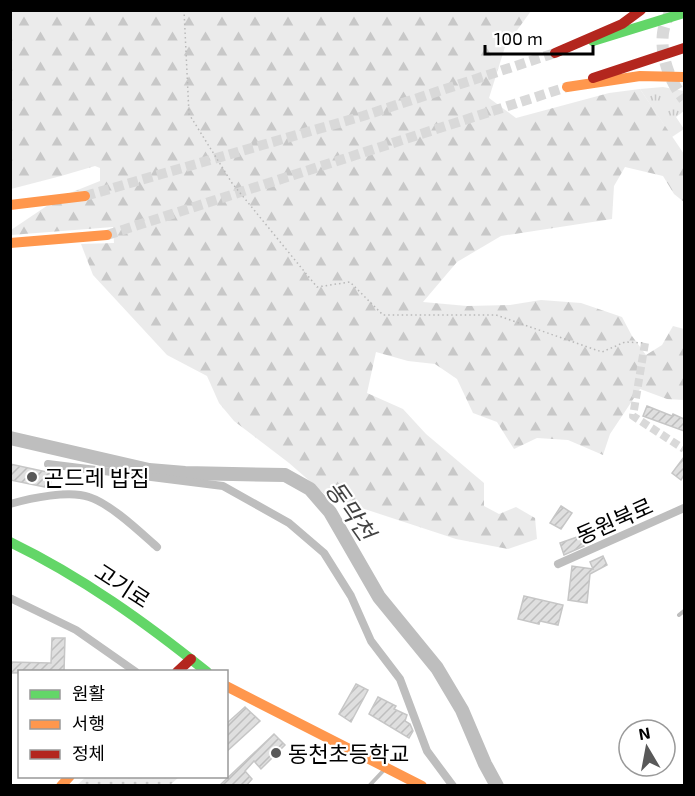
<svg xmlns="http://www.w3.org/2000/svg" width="695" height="796" font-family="'Exo 2','Noto Sans KR',sans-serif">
<defs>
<pattern id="grass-tufts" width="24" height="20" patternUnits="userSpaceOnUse" patternTransform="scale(1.5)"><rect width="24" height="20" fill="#ebebeb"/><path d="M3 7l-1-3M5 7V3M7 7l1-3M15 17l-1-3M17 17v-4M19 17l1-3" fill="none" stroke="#c8c8c8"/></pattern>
<pattern id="forest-firs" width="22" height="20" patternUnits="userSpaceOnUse" patternTransform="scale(1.5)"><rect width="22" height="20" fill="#ebebeb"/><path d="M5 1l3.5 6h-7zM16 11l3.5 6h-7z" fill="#c8c8c8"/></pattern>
<pattern id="park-dots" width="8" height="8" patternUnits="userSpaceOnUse" patternTransform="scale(1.5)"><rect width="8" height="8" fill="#ebebeb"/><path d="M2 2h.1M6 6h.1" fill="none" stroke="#c8c8c8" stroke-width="1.8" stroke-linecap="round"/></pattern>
<pattern id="building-hatch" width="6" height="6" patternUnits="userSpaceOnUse" patternTransform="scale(1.5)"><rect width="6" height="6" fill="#dfdfdf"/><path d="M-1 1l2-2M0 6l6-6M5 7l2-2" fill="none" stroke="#bebebe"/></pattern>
</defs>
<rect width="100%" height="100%" fill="#fff"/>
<path fill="url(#grass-tufts)" d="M663,87l21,4v20l-8,6 8,12 -12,8 -32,-48z"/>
<path fill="url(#forest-firs)" d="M11,11h520l-26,36 -16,51 27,20 93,-25 31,-4 44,65v48l-10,-8 -11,-18 -38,-9 -11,19 -2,33 -111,17 -44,26 -34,40 44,4 43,-1 31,-5 40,3 41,14 10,19 14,19 16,-10 11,-19 11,3v71l-17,-1 -27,-10 -30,45 -7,21 -35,-15 -31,-2 -23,11 -17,-27 -24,-9 -16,-34 -22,-15 -27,-3 -32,-9 -9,41 36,16 23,25 58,49v23l15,8 17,-7 19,11 2,21 -29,10 -52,-10 -128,-42 -39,-34 -55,-42 -15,-18 -12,-27 -40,-21 -74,-80 -12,-31 33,-1 -1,-16 -102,8v-5l49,-33 40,-16v-13l-5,-2 -34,10 -50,13z"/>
<path fill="url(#park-dots)" d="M87,776h91l1,1 -9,8h-93z"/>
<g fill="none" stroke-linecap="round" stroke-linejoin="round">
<path stroke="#bebebe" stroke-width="14" d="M10,438l139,32 36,3 100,2 25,14 20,23 49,85 58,71 25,42 23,54 12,22"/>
</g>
<path fill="url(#building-hatch)" stroke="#c6c6c6" stroke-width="1.5" d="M647,406l25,10 1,-2 11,5v12l-41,-15z
M684,457v18l-3,5 -9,-7z
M10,464l42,9 -2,15 -40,-8z
M561,506l11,7 -11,16 -11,-6z
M580,536l4,10 -20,9 -4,-12z
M603,556l4,9 -17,9 -3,29 -19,-3 4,-34 21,3 -3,-7z
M524,596l39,9 -5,20 -18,-4 -1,3 -21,-5z
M52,638h13l-1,34 -54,1v-11l41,1z
M356,684l12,6 -17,32 -12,-8z
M378,697l18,9 -2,3 13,6 -2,6 5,3 3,7 -4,7 -40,-24z
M245,707l15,14 -34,31v-28z
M274,734l11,11 -24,24 -7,-8 -9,10 7,8 -6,7h-27z"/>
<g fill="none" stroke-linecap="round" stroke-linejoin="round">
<path stroke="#d9d9d9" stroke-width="8" stroke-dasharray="8 4" stroke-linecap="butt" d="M645,343l-12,73 51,33"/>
<path stroke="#d9d9d9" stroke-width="10" stroke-dasharray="10 5" stroke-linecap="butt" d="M85,196l278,-80 192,-63
M107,235l460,-148"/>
<path stroke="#d9d9d9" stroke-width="12" stroke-dasharray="12 6" stroke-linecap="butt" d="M671,10c-3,7 -7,15 -8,23 -3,23 7,49 21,66"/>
<path stroke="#b9b9b9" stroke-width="1.5" stroke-dasharray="1.5 3" stroke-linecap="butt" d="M184,10l5,104 43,69 85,104 33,-5 33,33h113l106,37 23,-10 20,1"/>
<path stroke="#bebebe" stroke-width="4" d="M679,615l5,-4
M369,786l15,-16"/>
<path stroke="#bebebe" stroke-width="8" d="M48,464l175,22 66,37 35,30 27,43 20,45 29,38 27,72 26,35
M10,504c21,-6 59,-14 79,-7 22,7 51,35 68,50
M558,564l126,-56
M10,598l66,32 60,42"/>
<path stroke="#63d668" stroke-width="10" d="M593,41l91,-28
M10,542c72,35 135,80 197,130"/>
<path stroke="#ff974d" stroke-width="10" d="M567,87l73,-11 44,1
M10,205l75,-9
M10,243l97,-8
M226,686l196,100
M61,786l9,-10"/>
<path stroke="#b3261e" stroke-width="10" d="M555,53l67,-29 19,-14
M593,78l91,-30
M177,672l14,-13"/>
</g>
<g fill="#595959" stroke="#fff" stroke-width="2">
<circle cx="32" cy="477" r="6"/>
<circle cx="276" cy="753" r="6"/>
</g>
<g text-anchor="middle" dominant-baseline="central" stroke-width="4.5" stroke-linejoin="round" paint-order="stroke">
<g font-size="22" fill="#000" stroke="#fff" text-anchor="start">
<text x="44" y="477">곤드레 밥집</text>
<text x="288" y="753">동천초등학교</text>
</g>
<g font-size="22" fill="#000" stroke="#fff">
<text transform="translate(614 520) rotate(-24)">동원북로</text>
<text transform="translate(123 585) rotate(33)">고기로</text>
</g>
<g font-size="24" font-style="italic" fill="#434343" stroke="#fff">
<text transform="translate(351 510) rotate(55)">동막천</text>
</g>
</g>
<rect width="695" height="796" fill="none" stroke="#000000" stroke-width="24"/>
<rect x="18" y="670" width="210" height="108" fill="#ffffff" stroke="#999999" stroke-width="1.5"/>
<rect x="30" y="690" width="30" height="9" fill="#63d668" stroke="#999999" stroke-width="1.5"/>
<text x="72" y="700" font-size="18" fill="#000000">원활</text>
<rect x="30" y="720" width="30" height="9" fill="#ff974d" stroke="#999999" stroke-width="1.5"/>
<text x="72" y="730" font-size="18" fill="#000000">서행</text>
<rect x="30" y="750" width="30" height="9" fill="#b3261e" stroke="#999999" stroke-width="1.5"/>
<text x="72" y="760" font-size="18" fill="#000000">정체</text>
<g transform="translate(647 748) rotate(350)"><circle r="28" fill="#ffffff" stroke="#999999" stroke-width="1.5"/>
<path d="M0-4.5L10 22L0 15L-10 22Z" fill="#595959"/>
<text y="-9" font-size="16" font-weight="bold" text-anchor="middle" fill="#000000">N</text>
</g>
<path d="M485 45v9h108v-9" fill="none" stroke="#000000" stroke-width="3"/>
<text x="494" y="45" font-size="18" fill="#000000" stroke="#ffffff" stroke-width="4.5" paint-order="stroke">100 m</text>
</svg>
